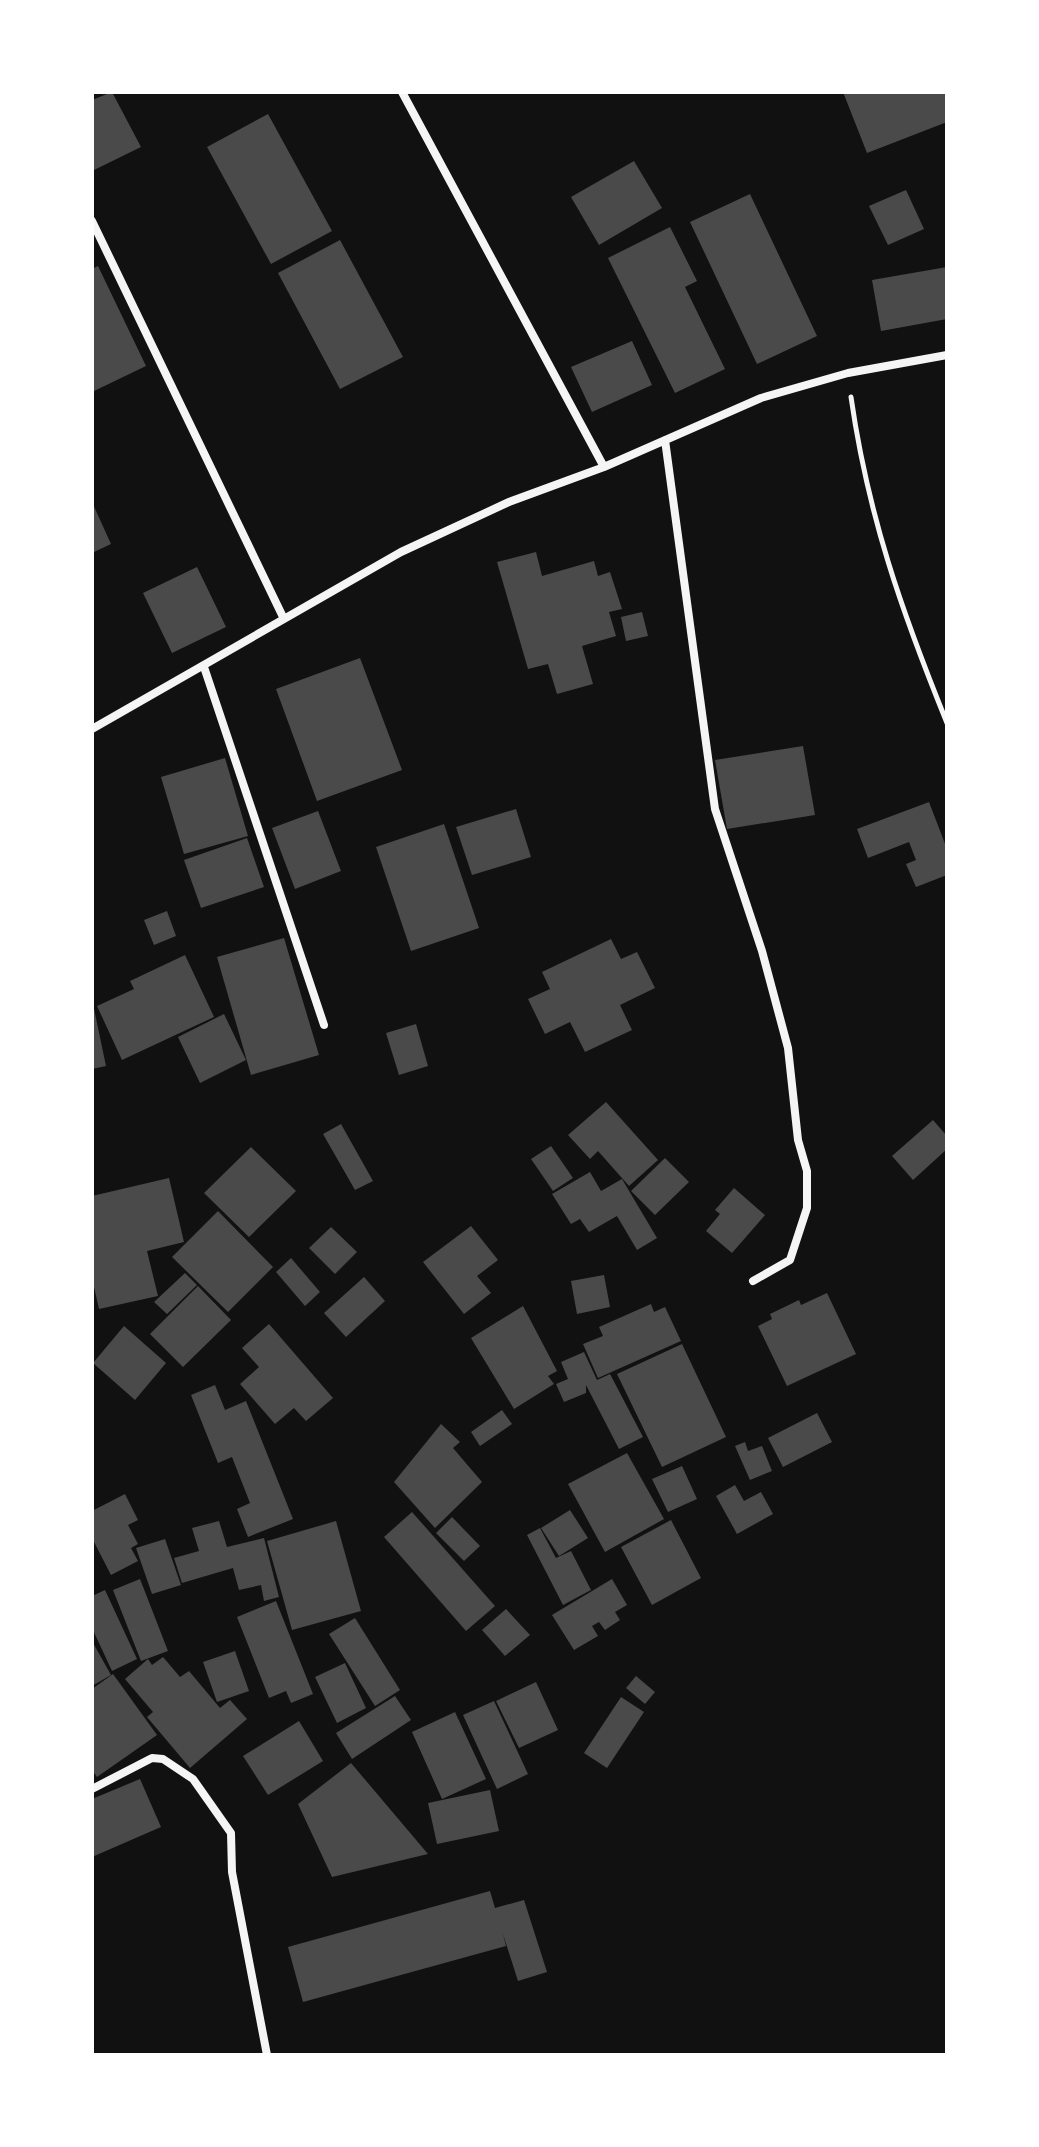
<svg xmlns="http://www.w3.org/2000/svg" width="1039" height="2147" font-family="'Space Grotesk',sans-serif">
<rect width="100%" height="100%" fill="#111"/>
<path fill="#4a4a4a" d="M112,92l29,55 -49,24v-71z
M843,92h104v30l-80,31z
M268,114l64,117 -61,33 -64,-117z
M634,161l28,47 -63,37 -28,-48z
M906,190l18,39 -36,16 -19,-39z
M750,194l67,142 -60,28 -67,-142z
M670,227l27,54 -12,6 40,82 -50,24 -67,-135z
M340,240l63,117 -63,32 -62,-116z
M98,266l48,100 -54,26v-123z
M947,267v52l-66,12 -9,-51z
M632,341l20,44 -60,27 -21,-45z
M92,502l19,42 -19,9z
M536,552l6,24 52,-15 4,15 12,-4 12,37 -13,3 7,24 -34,10 11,38 -36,10 -9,-30 -20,5 -31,-107z
M197,567l29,60 -54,26 -29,-60z
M642,612l6,24 -22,5 -5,-24z
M360,658l42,112 -85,31 -41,-112z
M803,746l12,69 -88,14 -12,-69z
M225,758l23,78 -64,18 -23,-77z
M929,802l18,47v26l-31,12 -10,-23 10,-4 -7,-18 -41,16 -11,-29z
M516,809l15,48 -59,18 -16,-48z
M318,811l23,60 -46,18 -23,-61z
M444,824l35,104 -68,23 -35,-104z
M247,838l17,49 -63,21 -17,-48z
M167,911l9,25 -22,9 -10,-25z
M284,938l35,117 -68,20 -34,-118z
M611,939l10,20 16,-7 18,36 -35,17 12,25 -47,22 -15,-30 -25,12 -17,-35 22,-10 -8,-17z
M185,955l29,62 -92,43 -25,-54 37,-17 -4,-8z
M92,999l14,67 -14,3z
M224,1014l22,46 -46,23 -22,-46z
M416,1024l12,42 -29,9 -13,-42z
M606,1102l52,58 -29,26 -31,-35 -8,8 -22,-24z
M933,1120l14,16v13l-34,31 -21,-24z
M341,1124l32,57 -18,9 -32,-56z
M551,1146l22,32 -20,13 -22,-32z
M251,1147l45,44 -47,46 -45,-44z
M665,1158l24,24 -34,33 -24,-24z
M590,1172l11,19 21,-12 35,59 -20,12 -20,-34 -28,16 -9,-13 -9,5 -19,-30z
M169,1178l15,64 -37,9 11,45 -59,13 -7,-31v-82z
M734,1188l31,27 -33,38 -26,-22 14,-17 -5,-4z
M218,1211l55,56 -45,45 -56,-55z
M471,1226l27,34 -21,16 14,17 -27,21 -41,-52z
M331,1227l26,25 -22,22 -26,-26z
M291,1258l29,34 -15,14 -29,-34z
M185,1273l12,12 -30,29 -13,-12z
M604,1275l6,32 -33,7 -6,-33z
M364,1277l21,24 -39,36 -22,-24z
M198,1286l33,34 -48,47 -33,-33z
M827,1293l29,61 -69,32 -29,-60 14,-7 -2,-5 29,-14 2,5z
M651,1304l3,8 11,-5 16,34 -83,37 -15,-34 20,-8 -4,-9z
M523,1306l34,65 -9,5 6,8 -40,25 -43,-71z
M269,1324l64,74 -27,23 -12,-13 -19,16 -35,-40 19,-17 -17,-19z
M124,1326l42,37 -31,37 -42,-37z
M682,1344l44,93 -64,30 -45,-93z
M584,1352l13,28 13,-6 33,63 -24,12 -33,-64v8l-22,9 -8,-18 12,-5 -7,-17z
M215,1385l10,25 21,-9 47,118 -45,18 -11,-28 13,-6 -18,-46 -14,6 -27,-68z
M502,1410l10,14 -32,22 -9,-14z
M817,1413l15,29 -49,25 -15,-29z
M441,1424l19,18 -7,6 29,34 -47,46 -41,-46z
M745,1442l3,9 14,-5 10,25 -22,9 -15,-34z
M627,1453l37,66 -59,33 -37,-68z
M682,1466l15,33 -29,13 -16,-33z
M735,1485l9,16 17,-9 12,22 -36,20 -21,-38z
M125,1494l13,26 -10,5 10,19 -7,4 7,13 -27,14 -19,-37v-27z
M570,1510l18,28 -29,18 -18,-28z
M412,1512l83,94 -29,25 -82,-94z
M452,1517l28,29 -16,15 -28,-28z
M671,1520l30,58 -49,27 -31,-58z
M219,1521l8,26 37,-9 15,59 -15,4 -3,-16 -22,5 -6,-22 -51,15 -8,-25 25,-7 -7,-23z
M336,1521l25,90 -69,19 -25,-89z
M540,1528l16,30 15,-7 20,39 -28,15 -36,-70z
M165,1539l16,46 -29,9 -16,-46z
M140,1579l28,72 -27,10 -28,-71z
M612,1579l15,26 -12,7 5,8 -15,10 -6,-8 -7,4 6,10 -24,14 -22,-35z
M105,1590l32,69 -25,12 -20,-43v-32z
M276,1601l37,93 -22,9 -5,-12 -17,7 -32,-81z
M506,1609l24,26 -25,21 -23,-26z
M355,1618l45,72 -25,16 -46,-72z
M92,1641l19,34 -19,11z
M235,1651l14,40 -32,11 -14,-40z
M163,1657l17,20 9,-6 31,37 10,-8 17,19 -57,49 -43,-51 6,-5 -28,-33 23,-20 4,6z
M345,1663l21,45 -29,15 -22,-46z
M113,1674l44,61 -60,42 -5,-7v-81z
M636,1676l19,16 -10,12 -19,-16z
M536,1682l22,48 -39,18 -23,-47z
M395,1696l16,24 -59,39 -16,-26z
M621,1697l23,15 -37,56 -23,-15z
M494,1701l34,73 -31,15 -34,-74z
M455,1712l31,67 -44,20 -30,-67z
M299,1721l24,40 -55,34 -25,-39z
M351,1763l77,91 -96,23 -34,-73z
M140,1779l21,48 -69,30v-58z
M490,1790l9,41 -62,13 -9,-41z
M490,1891l5,17 29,-8 23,72 -29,9 -15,-47 3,12 -203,56 -15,-55z"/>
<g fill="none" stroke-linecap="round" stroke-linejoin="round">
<path stroke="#f5f5f5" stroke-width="5" d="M851,397c17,119 51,215 96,326"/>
<path stroke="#f5f5f5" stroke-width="8" d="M402,92l202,375
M92,221l191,396
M665,440l50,369 47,142 26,97 10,92 9,31v37l-17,52 -37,21
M204,667l120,358
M92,729l309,-177 108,-50 95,-35 157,-69 87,-25 99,-18
M92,1789l60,-31 11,1 30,20 38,54 1,39 35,183"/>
</g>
<rect width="1039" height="2147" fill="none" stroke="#ffffff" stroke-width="188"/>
</svg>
